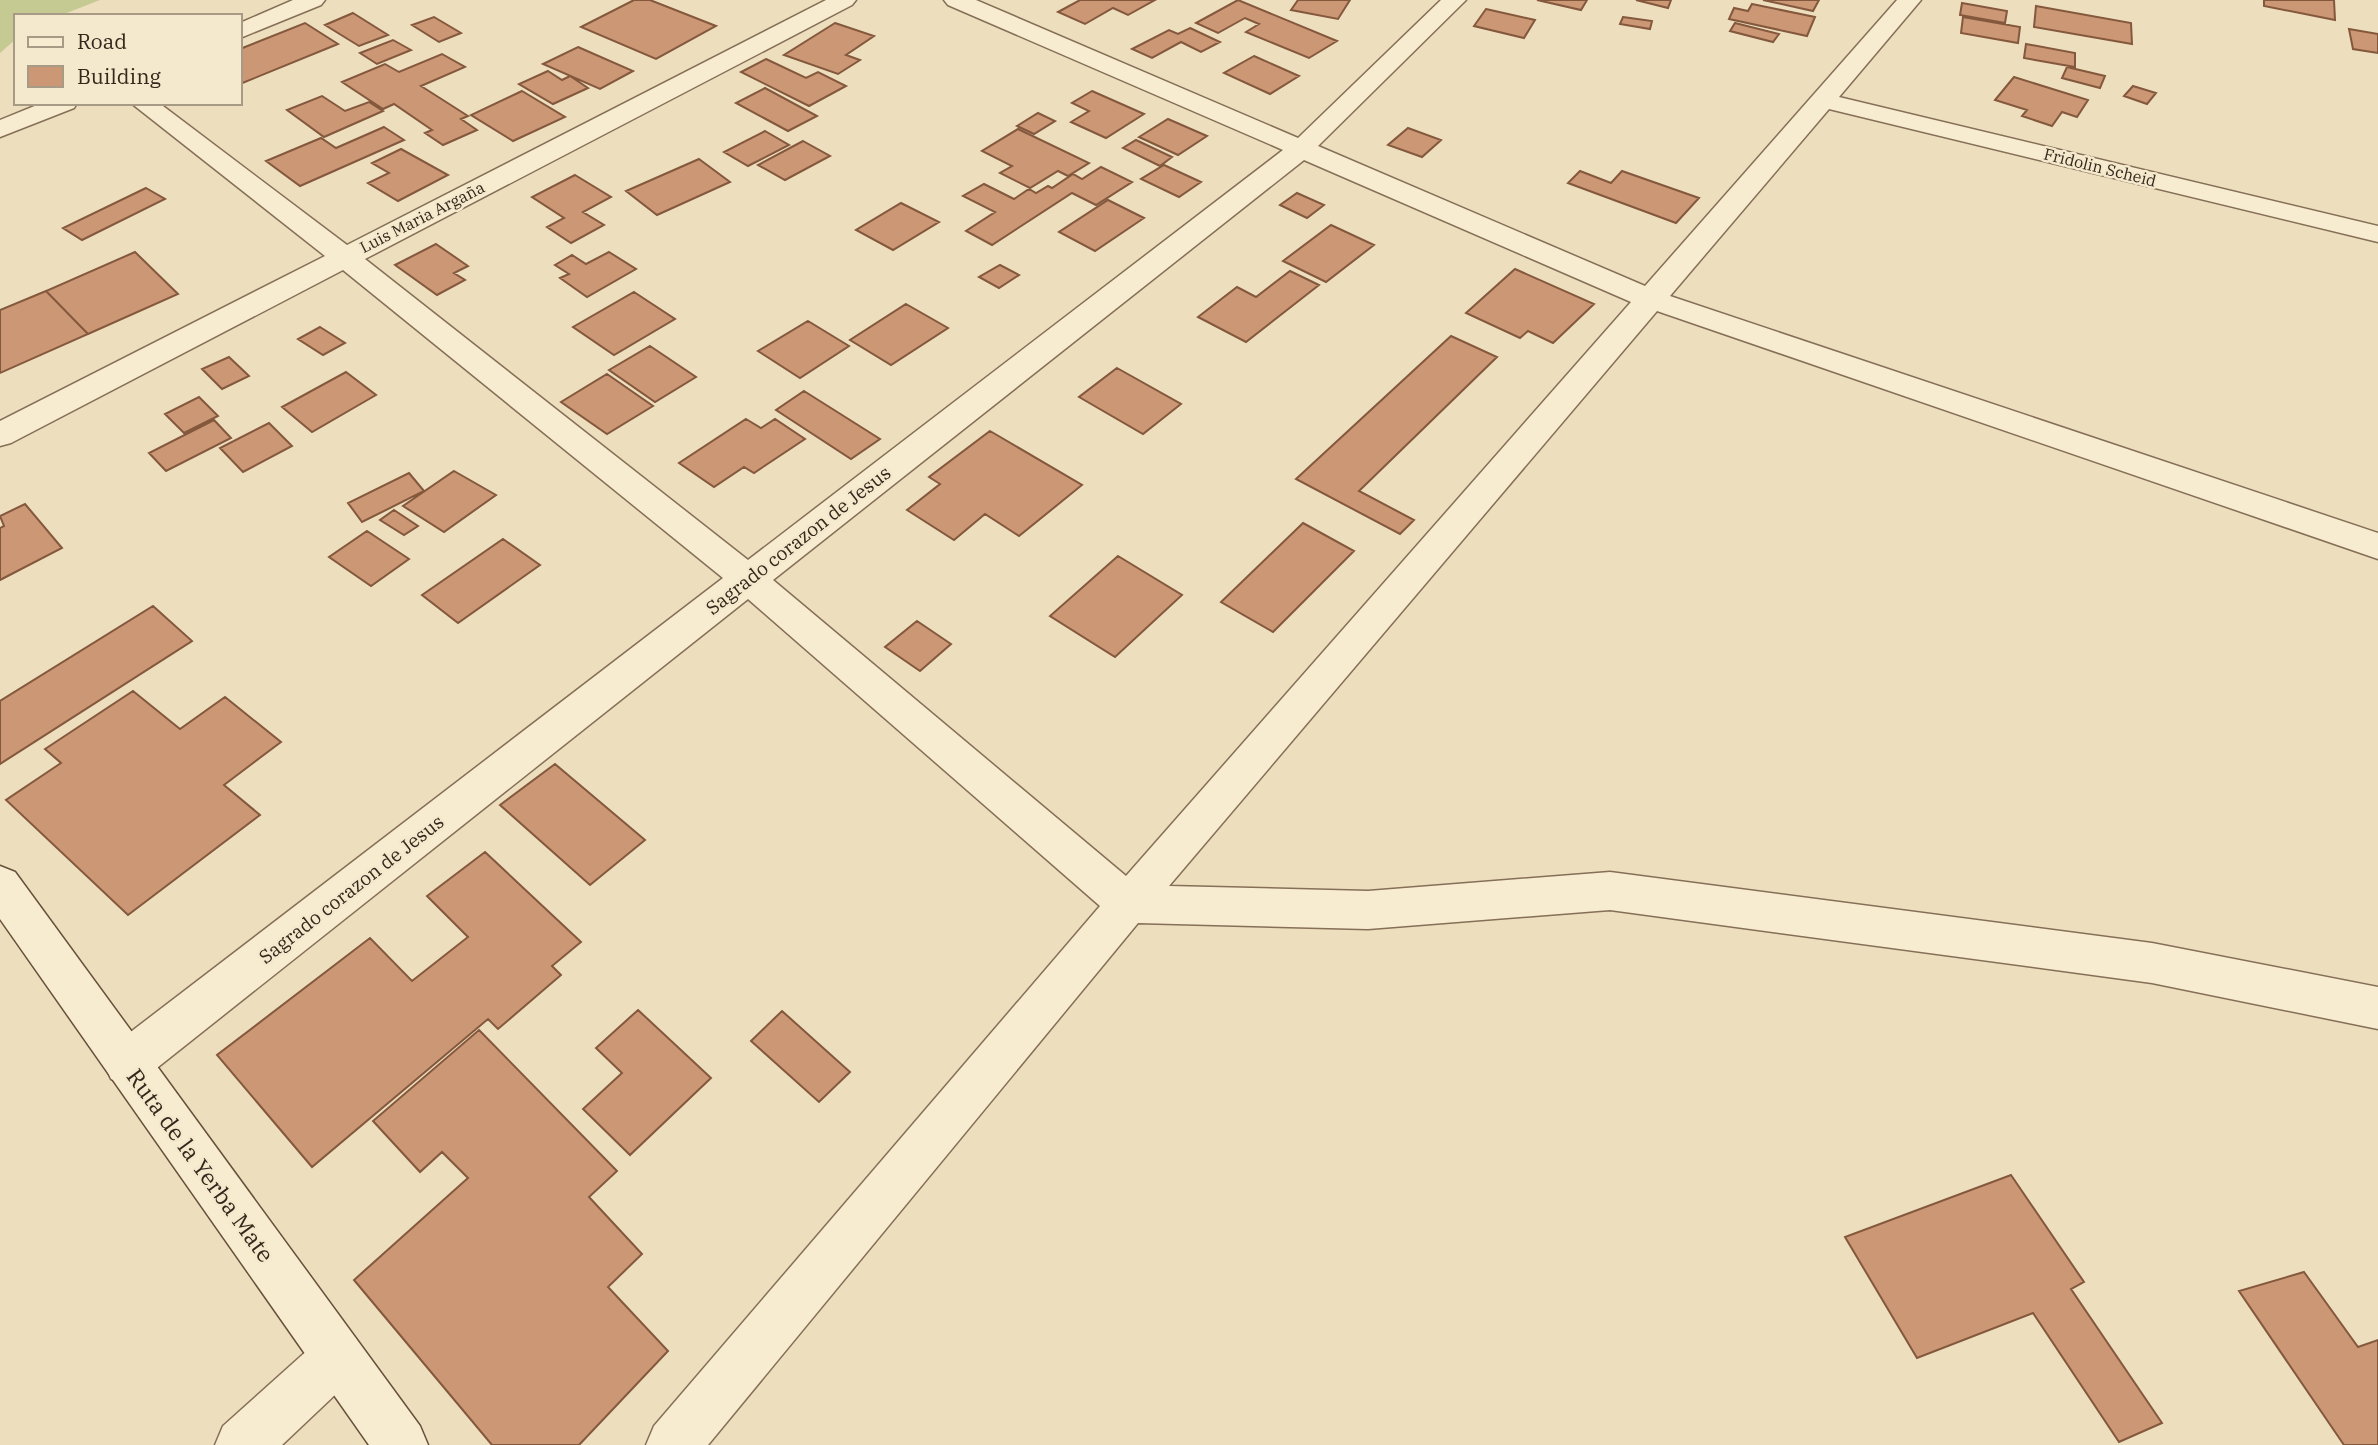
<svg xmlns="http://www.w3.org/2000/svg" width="2378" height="1445" font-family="'IBM Plex Serif',serif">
<rect width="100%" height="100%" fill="#eddebe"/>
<path fill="#c5ca92" d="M0,0h100l-41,16h-43v23l-16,14z"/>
<path fill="#cb9774" stroke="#84583d" stroke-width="2" d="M634,0h16l66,26 -60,33 -75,-32z
M1080,0h75l-27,15 -15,-7 -28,16 -27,-12z
M1238,0l99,41 -28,17 -63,-26 13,-8 -14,-6 -27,15 -22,-10z
M1298,0h52l-12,19 -47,-9z
M1537,0h50l-6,10z
M1636,0h35l-3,8z
M1763,0h56l-6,11z
M2264,0h70l1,20 -71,-14z
M1962,3l45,8 -2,12 -45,-8z
M1752,4l63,13 -8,19 -78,-17 5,-11 14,3z
M2036,6l95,17 1,21 -98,-17z
M1486,9l49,11 -11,18 -50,-12z
M353,13l35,22 -29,11 -34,-21z
M434,17l27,16 -22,9 -27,-17z
M1623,17l29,4 -2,8 -30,-5z
M1963,17l57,10 -2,16 -57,-10z
M305,23l33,21 -98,40v-35z
M835,23l39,13 -28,19 14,5 -22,14 -54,-19z
M1735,23l44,11 -6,8 -43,-11z
M1190,28l30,14 -19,10 -20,-10 -29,16 -20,-9 37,-19 9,4z
M2349,29l29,5v19l-25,-4z
M393,40l18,10 -34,14 -17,-11z
M2026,44l49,9v14l-51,-9z
M578,47l55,24 -33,18 -57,-25z
M442,54l23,13 -44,19 47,30 -7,3 16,11 -34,15 -18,-12 7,-3 -38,-26 -11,5 -41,-27 43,-18 14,8z
M1254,56l45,20 -29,18 -46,-21z
M766,59l40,19 12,-6 28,14 -37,20 -68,-34z
M2067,67l38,9 -5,12 -38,-10z
M548,71l14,9 8,-4 18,12 -35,16 -34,-20z
M2014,77l74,23 -11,17 -15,-5 -10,14 -30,-10 5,-6 -32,-10z
M2133,86l23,7 -9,11 -23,-8z
M765,88l52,28 -29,15 -52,-28z
M522,91l43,26 -52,24 -42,-26z
M1092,91l52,23 -38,24 -35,-16 18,-11 -17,-8z
M322,96l23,15 24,-9 14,9 -59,26 -37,-27z
M1038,113l17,8 -21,13 -17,-8z
M1168,119l39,17 -29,19 -39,-18z
M384,127l20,13 -104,46 -34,-25 55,-23 15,10z
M1408,128l33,12 -19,17 -34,-12z
M1018,129l71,34 -21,13 -10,-5 -28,17 -30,-15 12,-7 -30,-15z
M765,131l24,14 -41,21 -24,-14z
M1136,140l36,17 -12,9 -37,-18z
M803,141l27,15 -45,24 -27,-15z
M401,149l47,26 -50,26 -30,-18 21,-10 -17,-10z
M699,159l31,23 -73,33 -31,-24z
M1164,165l37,17 -22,15 -38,-18z
M1101,167l31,15 -36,23 -24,-12 -80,52 -26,-14 29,-19 -32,-16 21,-12 30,15 15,-10 7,4 12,-7 4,2 21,-14 9,5z
M1580,171l31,12 11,-12 77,27 -23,25 -108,-40z
M575,175l36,22 -28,15 21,13 -33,18 -24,-16 17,-9 -32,-21z
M146,188l19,11 -83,41 -19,-12z
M1297,193l27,12 -17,13 -27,-13z
M1108,200l36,18 -49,33 -36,-19z
M901,203l38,19 -46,28 -37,-20z
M1331,225l43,20 -48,37 -43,-21z
M436,244l32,22 -14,7 11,7 -28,15 -42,-30z
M135,252l43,42 -90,40 -42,-43z
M609,252l27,17 -49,28 -27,-19 9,-4 -14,-9 17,-10 14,9z
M1000,265l19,10 -20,13 -20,-11z
M1515,269l79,35 -41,39 -25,-12 -8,7 -54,-25z
M1290,271l29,14 -73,57 -48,-25 39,-30 19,10z
M46,291l42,43 -88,39v-63z
M634,292l41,27 -61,36 -41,-28z
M906,304l42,24 -57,37 -41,-25z
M808,321l41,25 -49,32 -42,-27z
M320,327l25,16 -22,12 -25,-16z
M1451,336l46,21 -138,134 55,29 -14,14 -104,-55z
M650,346l46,31 -41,25 -46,-32z
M229,357l20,19 -27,13 -20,-20z
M1117,368l64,36 -38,30 -64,-37z
M346,372l30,23 -64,37 -30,-25z
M607,374l46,32 -46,28 -46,-32z
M804,391l76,48 -29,20 -75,-49z
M199,397l19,19 -34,17 -19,-19z
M746,419l15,9 14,-9 30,20 -51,34 -10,-6 -30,20 -35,-24z
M214,420l17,18 -65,33 -17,-18z
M269,423l23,23 -49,26 -23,-24z
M990,431l92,54 -63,51 -34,-22 -31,26 -47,-30 33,-26 -11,-7z
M454,471l42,24 -52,37 -41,-26z
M409,473l15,18 -62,31 -14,-19z
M25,504l37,44 -62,32v-52l4,-2 -4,-10z
M394,510l24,16 -14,9 -24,-15z
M1303,523l51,28 -81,81 -52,-30z
M367,531l42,28 -38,27 -42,-29z
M503,539l37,26 -82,58 -36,-28z
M1118,556l64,39 -67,62 -65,-41z
M153,606l39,35 -192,123v-63z
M917,621l34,23 -31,27 -35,-24z
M133,691l47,38 45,-32 56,45 -57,43 36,30 -132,100 -122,-115 55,-37 -16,-14z
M555,764l90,76 -55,45 -90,-80z
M485,852l96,90 -29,24 9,9 -63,54 -10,-10 -176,148 -95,-112 153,-117 42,43 56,-44 -41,-41z
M638,1010l73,68 -81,77 -47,-46 39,-36 -26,-25z
M782,1011l68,61 -31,30 -68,-61z
M479,1030l138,141 -28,26 53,57 -34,33 60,64 -89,94h-87l-138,-165 114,-102 -26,-26 -22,20 -47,-51z
M2011,1175l73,107 -13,7 91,134 -43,19 -86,-129 -116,45 -72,-121z
M2304,1272l54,75 20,-7v105h-34l-105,-154z"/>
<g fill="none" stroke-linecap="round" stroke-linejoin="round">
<g stroke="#856f57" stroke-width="3">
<path id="minor" d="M293,0h32l-4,5 -81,33v-15z
M826,0h30l-4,5 -487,254 383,301 535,-410 -335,-145 -4,-5h32l322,138 143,-138h25l-148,146 327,140 252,-286h24l-82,97 539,129v16l-549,-133 -159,187 708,237v26l-721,-248 -488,575 199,5 242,-19 542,71 226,44v42l-226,-46 -542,-73 -242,19 -230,-6 -430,522h-62l8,-19 446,-520 -352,-307 -605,480 -16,6 -16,-6 -7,-16 7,-16 612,-469 -380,-308 -332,173 -11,3v-25l325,-165 -194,-153h28l188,142zM1304,160l327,142 -505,574 -353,-296z
M42,103h35l-3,5 -74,29v-17z
M338,1331l18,8 8,18 -8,18 -74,70h-67l8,-19 97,-87z"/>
</g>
<g stroke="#66503a" stroke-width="3">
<path id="secondary" d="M0,866l15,6 405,554 8,19h-59l-369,-526z"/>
</g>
<use href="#minor" fill="#f8ecd0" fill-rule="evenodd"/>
<use href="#secondary" fill="#f8ecd0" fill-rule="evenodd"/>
</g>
<g text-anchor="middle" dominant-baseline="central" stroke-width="5" stroke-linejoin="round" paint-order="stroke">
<g font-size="16" fill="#34271b" stroke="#f5e9cd">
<text transform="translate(2100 167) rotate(14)">Fridolin Scheid</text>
<text transform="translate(422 217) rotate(-27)">Luis Maria Argaña</text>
</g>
<g font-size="19" fill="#34271b" stroke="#f5e9cd">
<text transform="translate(798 540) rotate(-38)">Sagrado corazon de Jesus</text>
<text transform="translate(351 889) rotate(-38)">Sagrado corazon de Jesus</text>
</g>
<g font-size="23" fill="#34271b" stroke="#f5e9cd">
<text transform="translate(201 1165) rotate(54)">Ruta de la Yerba Mate</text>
</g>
</g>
<rect x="14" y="14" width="228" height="91" fill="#f5e9cd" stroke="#a89b86" stroke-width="2"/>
<rect x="28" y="37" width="35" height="10" fill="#f8ecd0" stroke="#a89b86" stroke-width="2"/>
<text x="77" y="49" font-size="21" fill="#34271b">Road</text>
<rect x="28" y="66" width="35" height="21" fill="#cb9774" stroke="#a89b86" stroke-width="2"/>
<text x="77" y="84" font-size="21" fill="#34271b">Building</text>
</svg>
